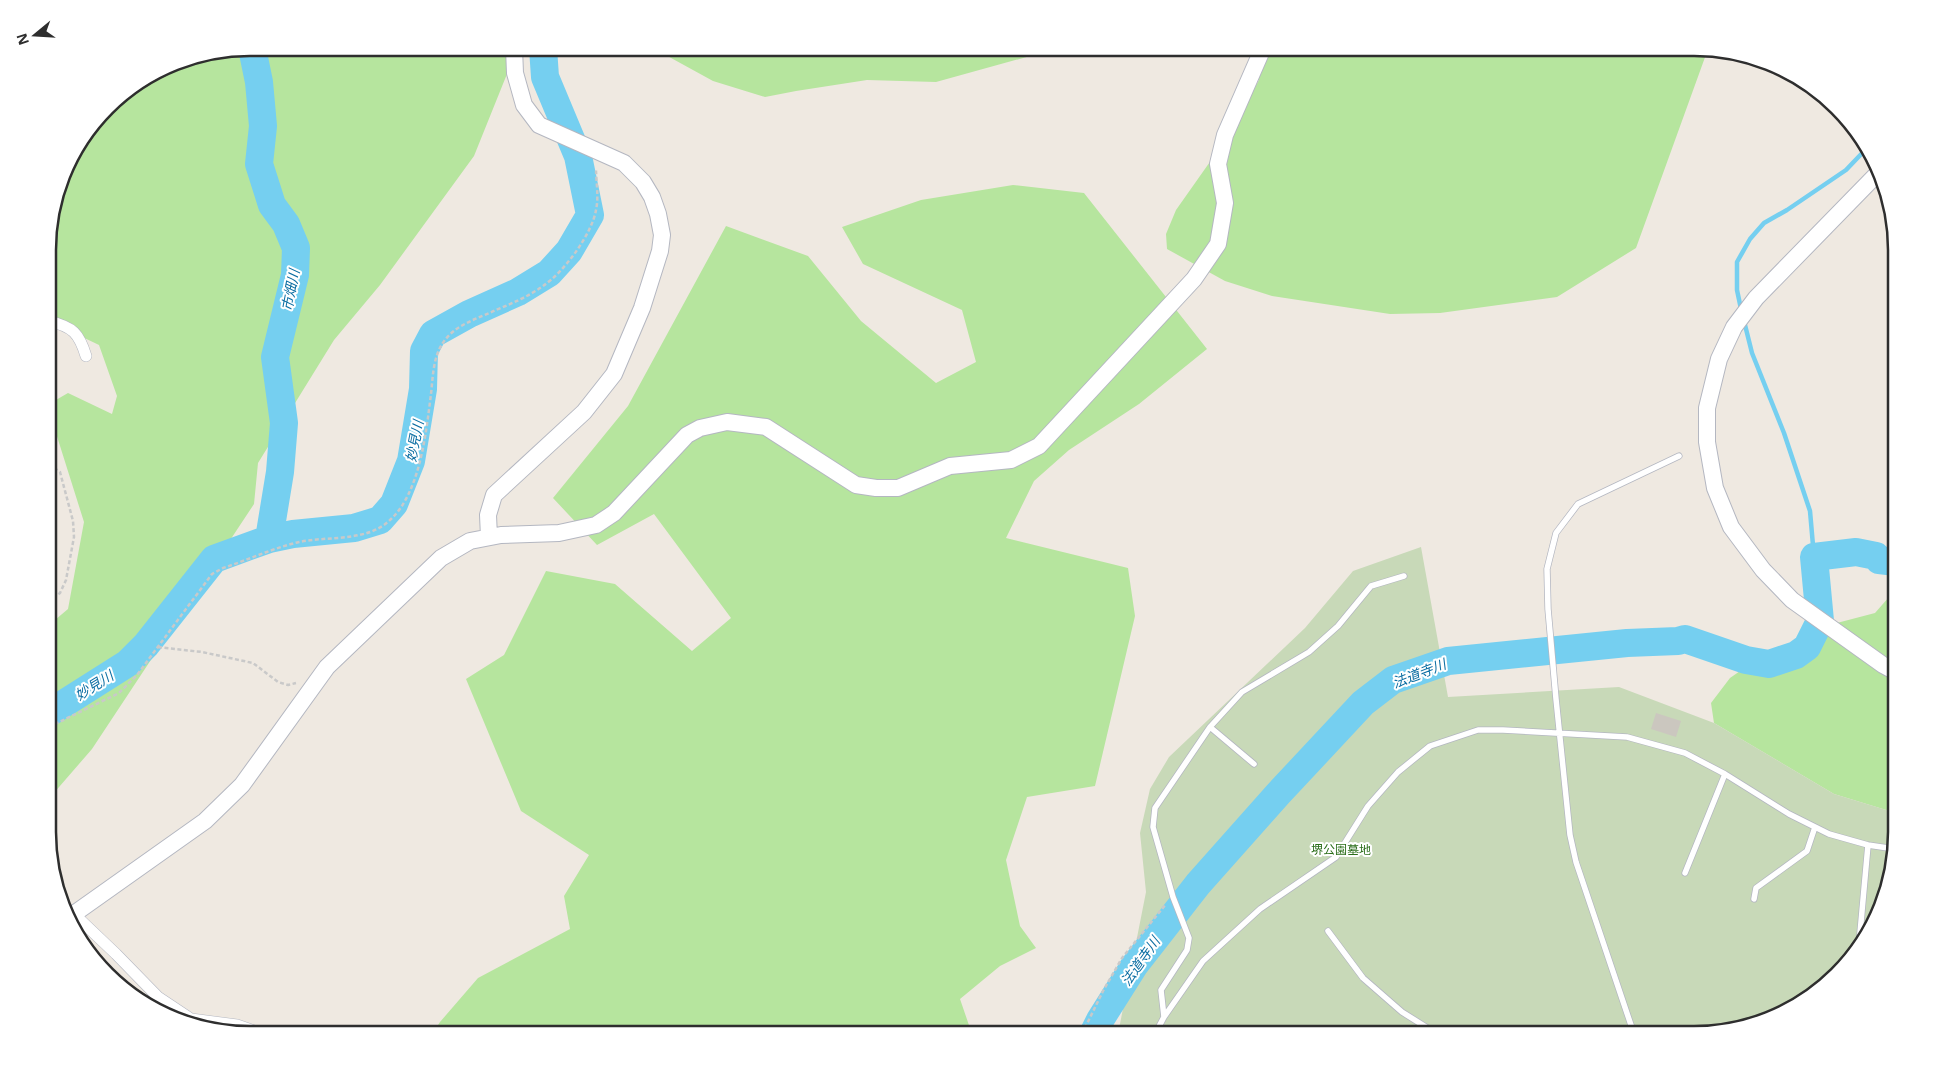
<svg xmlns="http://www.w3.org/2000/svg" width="1944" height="1082" font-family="'Noto Sans','Noto Sans JP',sans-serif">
<rect width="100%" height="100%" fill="#efe9e1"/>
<path fill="#b6e59e" d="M250,48h271l-12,21 -35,87 -94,129 -46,55 -76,123 -4,41 -162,245 -39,45 -4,3v-172l19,-16 16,-87 -35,-111v-7l19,-11 44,21 5,-18 -18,-51 -50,-24v-97l20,-64 47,-62 57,-35z
M659,48h400l-123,34 -69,-2 -71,11 -31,6 -52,-16 -51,-28z
M1258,48h436l14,1 -72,199 -79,49 -117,16 -50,1 -118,-18 -47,-15 -58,-32 -1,-15 10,-24 43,-61 25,-41 15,-28 1,-25z
M1013,185l71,8 123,156 -68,55 -70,46 -35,31 -28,57 122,30 7,48 -40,170 -68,11 -21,63 14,66 16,22 -36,18 -40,33 12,35h-540l8,-12 38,-44 92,-49 -6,-33 25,-41 -68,-44 -55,-132 38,-24 42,-84 69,13 77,67 39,-33 -77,-104 -57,31 -44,-47 75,-92 98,-180 82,30 53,65 75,62 40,-21 -14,-52 -99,-46 -21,-37 79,-27z
M1896,589v224l-62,-19 -120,-71 -3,-20 19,-25 23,-16 42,-16 38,-22 42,-11z"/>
<path fill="#c8d9b8" d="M1421,547l27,150 171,-10 95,36 120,71 62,19v32l-27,88 -63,68 -47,23 -52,10h-589l28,-142 -6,-59 10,-44 19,-32 136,-129 48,-57z"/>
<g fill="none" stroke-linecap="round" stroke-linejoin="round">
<path stroke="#75cff0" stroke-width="4.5" d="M1741,309l-4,-19v-28l13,-23 14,-16 23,-13 59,-40 21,-22
M1744,321l8,32 32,80 26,78 4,46"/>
<path stroke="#75cff0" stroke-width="28" d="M252,48l7,34 4,44 -4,38 13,41 14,19 10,24 -1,27 -20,82 9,66 -4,49 -11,67
M49,713l79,-50 18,-18 68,-86 55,-20 24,-5 61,-6 26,-8 14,-16 17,-43 12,-72 1,-38 9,-17 36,-20 49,-22 31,-19 20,-22 21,-36 -12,-59 -33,-79 -2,-29
M1093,1034l7,-14 34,-54 64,-82 80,-90 85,-91 30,-23 55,-19 179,-18 51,-2 7,-2 61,21 23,4 27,-9 11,-8 13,-26 -6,-64 42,-5 20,4 3,4 17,2"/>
</g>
<path fill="#cbc7bf" d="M1656,713l25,8 -5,16 -25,-8z"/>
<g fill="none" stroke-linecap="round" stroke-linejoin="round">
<g stroke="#b4b7c1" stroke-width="7">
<path id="lane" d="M1210,727l44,37
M1685,873l40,-99
M1754,899l2,-11 51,-37 8,-24
M1328,931l35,47 39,34 35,22
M1859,944l9,-99
M1164,1017l-3,-27 26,-40 2,-12 -16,-41 -20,-70 2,-19 55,-81 32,-35 67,-40 29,-26 33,-40 33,-10
M1155,1034l9,-17 39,-56 57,-52 76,-52 32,-51 30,-34 32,-26 48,-16h25l124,7 58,16 40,21 64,40 40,20 39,11 27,4
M1634,1034l-58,-172 -6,-27 -14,-136 -8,-90 -1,-40 9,-36 22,-29 101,-48"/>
</g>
<g stroke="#b4b7c1" stroke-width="12">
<path id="street" d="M49,321c24,6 30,12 37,35
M74,914l42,40 42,43 33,22 46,6 26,9"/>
</g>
<g stroke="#b4b7c1" stroke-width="18">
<path id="secondary" d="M1879,172l-123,126 -22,29 -15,32 -12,49v34l8,46 16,39 32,43 29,30 91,65 13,7
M489,537l-1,-22 6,-20 90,-83 30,-38 28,-66 18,-57 2,-16 -4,-21 -6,-17 -9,-15 -19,-19 -85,-38 -15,-20 -9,-32 -1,-25
M71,916l134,-95 37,-36 85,-118 114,-109 29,-17 31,-6 58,-2 37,-8 18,-12 73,-78 13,-7 27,-6 39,5 90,58 20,3h22l52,-22 61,-6 28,-14 155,-167 24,-35 7,-41 -7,-39 7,-29 38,-87"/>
</g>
<path stroke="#c9c9c9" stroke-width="2.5" stroke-dasharray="4 2.5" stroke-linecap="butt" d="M49,464l11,8 13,49 1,16 -8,43 -6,13 -11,9
M158,647l44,5 51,11 25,19 10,3 8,-2
M49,727l70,-34 18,-18 75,-101 11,-6c25,-8 50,-20 76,-26 28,-6 67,0 90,-21 31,-27 37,-88 42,-127 2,-18 2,-39 14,-54 12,-16 34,-22 51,-30 17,-7 33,-14 47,-24 21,-14 49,-52 53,-76 3,-13 0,-29 0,-42
M1082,1034l21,-43 19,-33 44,-54"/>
<use href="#lane" stroke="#fff" stroke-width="5.5"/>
<use href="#street" stroke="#fff" stroke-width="11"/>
<use href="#secondary" stroke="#fff" stroke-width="16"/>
</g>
<g text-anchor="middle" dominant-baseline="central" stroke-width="4" stroke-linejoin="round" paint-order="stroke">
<g font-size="12" fill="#2c6e1b" stroke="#fff">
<text x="1341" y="849">堺公園墓地</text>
</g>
<g font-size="14" font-style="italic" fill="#0d6fa3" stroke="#fff">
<text transform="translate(290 290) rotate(-79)">市畑川</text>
<text transform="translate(414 441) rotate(-79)">妙見川</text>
<text transform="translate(1419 673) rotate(-21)">法道寺川</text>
<text transform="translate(94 685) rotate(-32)">妙見川</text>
<text transform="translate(1140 961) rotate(-55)">法道寺川</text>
</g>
</g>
<path d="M0 0H1944V1082H0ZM250 56H1694A194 194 0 0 1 1888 250V832A194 194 0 0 1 1694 1026H250A194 194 0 0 1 56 832V250A194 194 0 0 1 250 56Z" fill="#fff" fill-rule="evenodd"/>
<path fill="none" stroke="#2e2e2e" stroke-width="2.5" d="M250 56H1694A194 194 0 0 1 1888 250V832A194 194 0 0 1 1694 1026H250A194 194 0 0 1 56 832V250A194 194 0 0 1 250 56Z"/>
<g transform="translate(35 35) rotate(252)" stroke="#ffffff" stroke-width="4" paint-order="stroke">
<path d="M0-4L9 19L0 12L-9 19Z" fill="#2e2e2e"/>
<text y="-8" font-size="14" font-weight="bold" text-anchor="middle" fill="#2e2e2e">N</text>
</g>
</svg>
